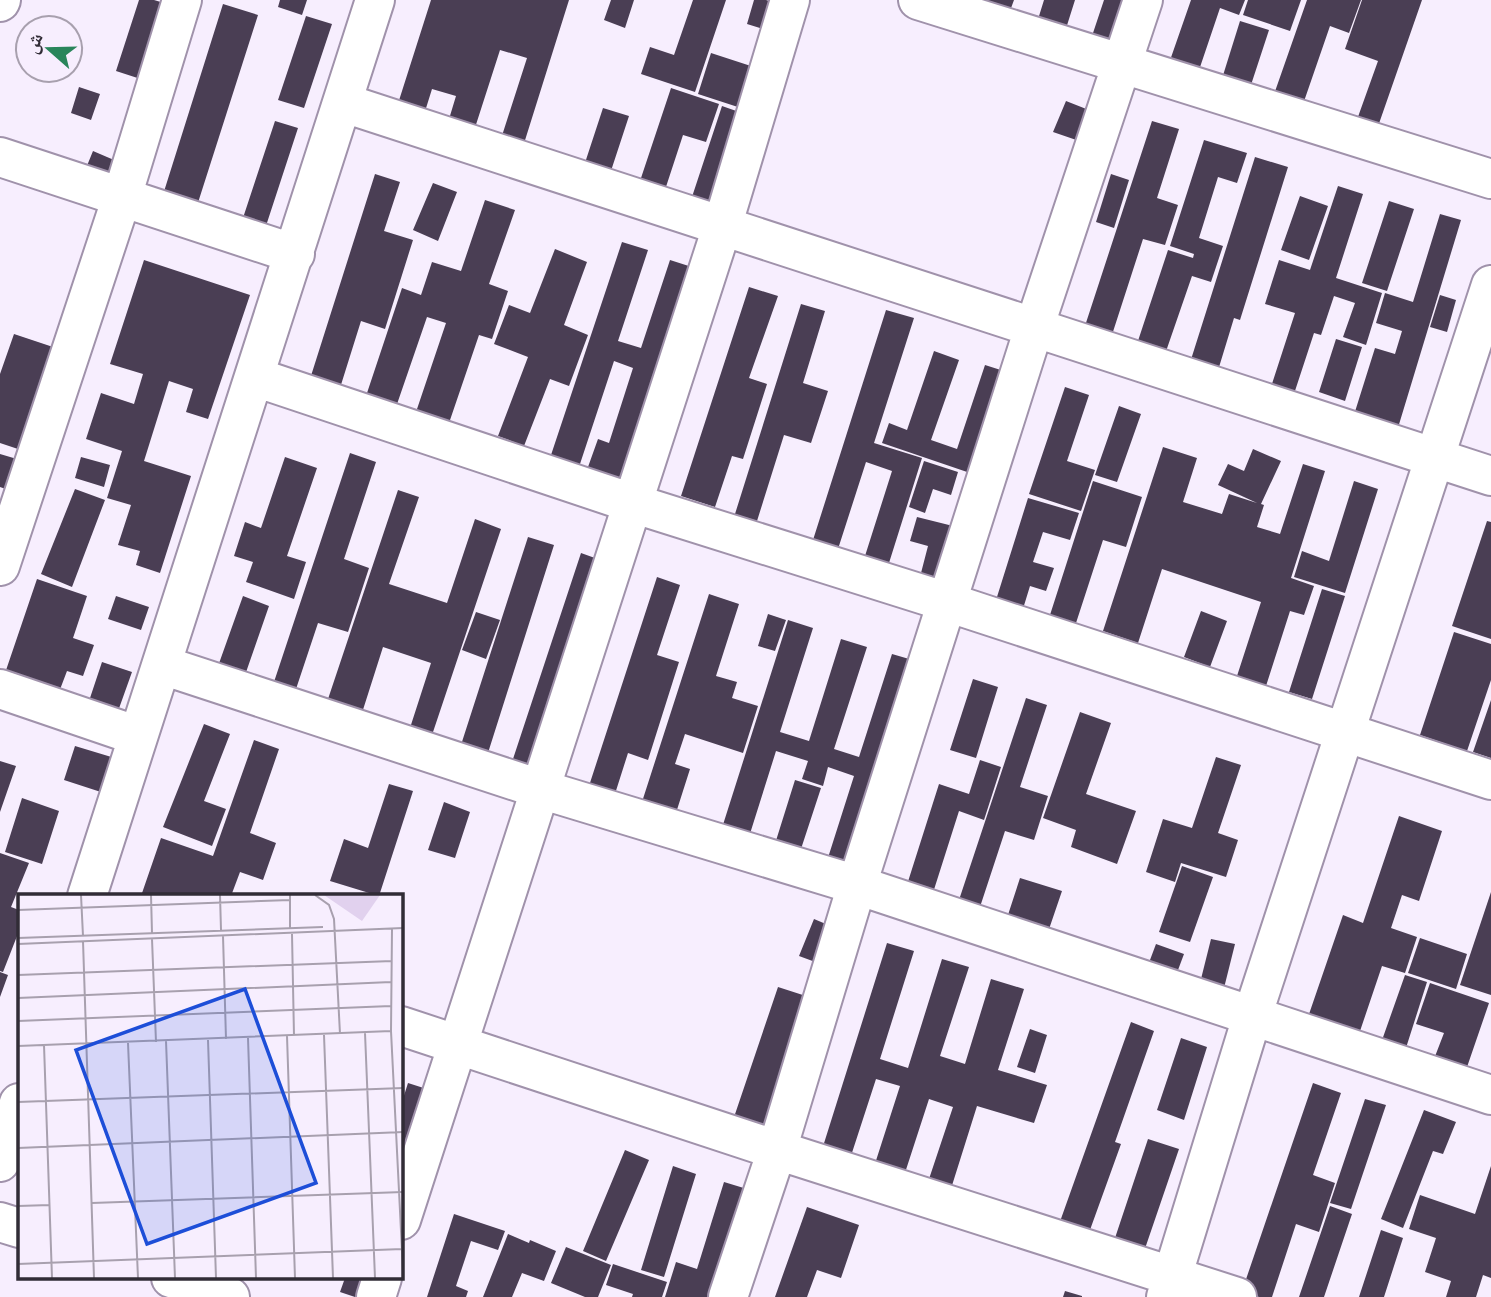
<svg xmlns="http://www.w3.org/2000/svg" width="1491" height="1297" font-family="'Fira Sans','Noto Naskh Arabic',sans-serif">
<rect width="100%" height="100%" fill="#f7eefe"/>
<path fill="#4a3e54" d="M139,0h15l10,3 -8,81 -40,-13z
M280,0h27l-5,15 -24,-8z
M431,0h138l-48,153 -22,-8 28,-87 -27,-8 -28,87 -26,-8 10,-33 -24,-7 -10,32 -27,-8z
M611,0h23l-9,28 -21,-8z
M693,0h33l-31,92 -54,-18 9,-27 24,8z
M754,0h12l28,9 -9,27 -38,-12z
M987,0h27l-7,19 -23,-8z
M1044,0h31l-12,38 -28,-9z
M1104,0h25l-17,49 -22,-7z
M1191,0h54l-6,15 -19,-7 -24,71 -29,-10z
M1248,0h53l-11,31 -47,-16z
M1307,0h54l-12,33 -19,-7 -29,84 -29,-10z
M1362,0h60l-47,135 -21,-7 24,-67 -33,-12z
M223,4l35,11 -63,197 -34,-11z
M306,16l26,8 -28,84 -26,-8z
M1240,21l29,9 -21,64 -28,-9z
M711,53l46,15 -13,41 -46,-15z
M79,87l21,7 -9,26 -20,-7z
M671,88l48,16 -13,38 -23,-7 -21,64 -25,-9z
M1066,101l33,13 -11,30 -35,-12z
M722,106l20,7 -33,99 -20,-6z
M603,108l26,8 -22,67 -26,-8z
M275,121l23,7 -35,107 -23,-8z
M1152,121l27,8 -22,69 21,7 -13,40 -22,-6 -33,102 -27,-9z
M1204,140l43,13 -10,30 -19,-6 -19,61 24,8 -12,36 -19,-6 -29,84 -28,-10 33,-100 25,8 1,-4 -24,-8z
M93,151l21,9 -11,27 -21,-9z
M1255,157l33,10 -48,153 -6,-2 -18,59 -28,-8z
M375,174l25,8 -16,49 29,9 -28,89 -24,-8 -21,67 -30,-9z
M1111,174l18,6 -15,48 -18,-6z
M433,183l24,9 -19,49 -25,-11z
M1338,186l25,8 -27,84 46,15 -16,52 -23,-8 12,-34 -21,-7 -13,39 -7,-2 -22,67 -23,-7 26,-80 -30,-9 14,-44 31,10z
M1300,196l28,10 -19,54 -28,-10z
M485,200l30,10 -26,74 19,7 -16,48 -13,-4 -30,88 -33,-11 30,-89 -19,-6 -31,90 -30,-11 36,-108 19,7 11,-33 29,9z
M1389,201l25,8 -27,82 -25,-8z
M1440,214l21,6 -64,211 -44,-13 22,-70 20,6 7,-23 -26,-8 9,-30 28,9z
M622,242l26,8 -30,91 23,7 29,-88 25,8 -71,211 -36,-12 10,-28 11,4 24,-75 -19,-7 -36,109 -29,-9z
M555,249l32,13 -23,63 24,10 -19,51 -19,-7 -26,67 -26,-10 30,-79 -34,-13 15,-39 21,8z
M144,260l106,35 -42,124 -22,-7 7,-23 -24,-8 -25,80 47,15 -31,97 -24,-8 4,-14 -22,-6 13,-40 -24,-7 15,-47 -36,-12 15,-46 33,11 9,-30 -33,-10z
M749,287l29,9 -29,82 18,6 -24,75 -11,-3 -17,51 -34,-11z
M1440,295l16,5 -9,32 -17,-5z
M801,304l24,7 -22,72 25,8 -17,52 -27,-8 -27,86 -22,-7z
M886,310l28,8 -40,125 48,15 -33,105 -24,-7 27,-85 -26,-9 -28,87 -25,-9z
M14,334l39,13 -35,102 -18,-6v-69z
M1336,339l26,8 -17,54 -26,-9z
M934,351l25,9 -28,80 26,9 28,-84 22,7 -34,102 -91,-31 7,-20 18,7z
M1065,387l24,8 -22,66 28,9 -14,41 -52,-17z
M1119,406l22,8 -24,68 -22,-7z
M1163,447l34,11 -14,44 39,12 7,-20 28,9 -39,-18 10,-21 16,7 9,-22 28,12 -20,43 3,1 -7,22 23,7 23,-70 22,7 -34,107 23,8 -10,29 -14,-4 -24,75 -29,-10 24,-74 -99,-33 -24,74 -35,-12z
M350,453l26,9 -32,97 25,9 -21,64 -30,-9 -24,72 -22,-7z
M0,454l27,8 -10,31 -17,-6z
M81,457l29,8 -6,22 -29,-9z
M285,457l32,11 -30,88 19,6 -12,37 -48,-17 7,-20 -19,-6 11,-34 16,6z
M924,461l34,11 -7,23 -18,-6 -8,24 -16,-6z
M1093,481l49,16 -16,50 -23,-7 -27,83 -26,-8z
M1354,481l24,8 -33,104 -51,-16 8,-26 27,10z
M75,489l30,11 -33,87 -31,-13z
M398,490l21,7 -30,87 58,19 28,-84 26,10 -70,209 -22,-7 22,-68 -48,-16 -22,69 -35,-11z
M1028,498l51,15 -9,27 -27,-8 -10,30 21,6 -8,23 -16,-5 -12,39 -27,-9z
M917,517l40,10 -14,52 -22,-6 7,-27 -18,-5z
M1487,521l4,1v117l-39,-13z
M528,537l26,8 -67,211 -27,-8z
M581,553l25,9 -69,208 -25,-8z
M657,577l23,8 -23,70 22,7 -31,98 -20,-7 -14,44 -26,-8z
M37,579l50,17 -14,42 21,7 -11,31 -16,-5 -11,29 -54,-18z
M1322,589l23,7 -33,103 -23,-7z
M709,594l30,10 -23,72 21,6 -5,16 26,8 -15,47 -58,-19 -10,30 15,5 -15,47 -34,-11z
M116,596l33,11 -8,23 -33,-11z
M243,596l26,10 -25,72 -27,-9z
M1201,611l26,10 -17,46 -26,-10z
M476,612l24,8 -14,39 -24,-9z
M768,614l18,6 -11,31 -17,-5z
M788,620l25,8 -33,104 29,9 32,-102 26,8 -33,102 25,8 33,-103 24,7 -66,210 -24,-7 28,-88 -26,-9 -5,19 -21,-7 6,-18 -32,-10 -28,89 -27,-9z
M1454,632l37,12v36l-24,71 -47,-16z
M102,662l30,10 -15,42 -29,-10z
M973,679l25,8 -22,71 -26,-8z
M1026,698l21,7 -27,82 28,9 -14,44 -29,-9 -27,82 -21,-7z
M1491,700v58l-18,-6z
M1080,712l31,11 -25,71 50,17 -19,53 -46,-17 5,-17 -33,-12z
M204,724l26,10 -26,67 22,8 -14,37 -49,-19z
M254,740l25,9 -29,84 26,10 -13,37 -23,-8 -9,24h-90l20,-58 52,18z
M75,746l43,13 -11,35 -43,-14z
M1216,757l25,8 -23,68 20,7 -12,37 -45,-14 -6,19 -29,-10 17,-53 29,9z
M980,760l21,7 -17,53 -25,-9 -28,88 -26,-8 34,-107 30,10z
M0,761l16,5 -16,46z
M795,780l26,8 -22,67 -25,-8z
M389,784l24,7 -34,105 -49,-15 14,-42 24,9z
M22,798l37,13 -17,53 -37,-12z
M444,802l26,10 -15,46 -27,-8z
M1399,816l43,15 -23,70 -17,-6 -11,33 26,9 -12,36 -23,-7 -24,71 -51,-17 36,-105 20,8z
M0,853l29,10 -18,44 8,3v21l-16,41 -3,-1z
M1182,866l31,11 -23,65 -31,-10z
M1020,878l42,13 -15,44 -41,-14z
M1491,892v103l-31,-10z
M814,919l19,8 -15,36 -19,-7z
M1420,938l47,16 -11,35 -48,-16z
M1211,939l24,5 -11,44 -24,-5z
M887,943l27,8 -34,108 28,9 34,-109 27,8 -29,89 25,8 26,-85 33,10 -26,81 49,15 -13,38 -57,-17 -28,89 -23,-7 27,-81 -24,-8 -27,83 -30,-9 28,-87 -24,-7 -28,86 -28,-9z
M1156,944l28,10 -9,24 -28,-10z
M0,972l8,3 -8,22z
M1405,975l22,7 -22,69 -24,-8z
M1430,983l59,20 -23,67 -32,-11 10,-26 -28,-9z
M778,987l31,10 -48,142 -31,-10z
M1131,1022l23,9 -39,111 6,2 -35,97 -29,-11z
M1030,1029l17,6 -12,38 -18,-6z
M1181,1038l26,9 -23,73 -27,-10z
M408,1083l25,8 -32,96v-82z
M1313,1083l28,10 -28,82 22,8 -16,49 -23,-8 -24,73h-13l-17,-6z
M1365,1099l21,6 -35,104 -21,-6z
M1424,1110l32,12 -13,32 -10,-3 -30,77 -22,-9z
M1148,1139l31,10 -42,123 -30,-10z
M625,1150l24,10 -43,101 -23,-10z
M673,1166l23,8 -32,103 -23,-7z
M1491,1166v112l-8,-3 -7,22h-30l5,-16 -26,-9 11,-34 -27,-9 11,-34 55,19z
M724,1182l23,7 -34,108h-48l11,-35 21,7z
M1330,1206l22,8 -28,83h-25z
M807,1207l52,18 -18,53 -24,-8 -10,27h-32z
M454,1214l51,17 -7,19 -27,-9 -15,45 12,5 -2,6h-39z
M1381,1230l22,8 -19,59h-25z
M508,1234l21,9 1,-3 26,11 -12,30 -22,-8 -10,24h-29z
M566,1247l45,18 -13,32h-13l-34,-14z
M613,1264l54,18 -5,15h-30l1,-3 -27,-9z
M345,1278h26l-7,19h-9l-15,-5z
M1065,1291l17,5v1h-19z"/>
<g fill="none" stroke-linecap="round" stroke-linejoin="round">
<g stroke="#a092ab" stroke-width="42">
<path id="minor" d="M918,0l573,179
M0,2l1,-2
M344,103l1147,373
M0,157l295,97
M255,377l377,126 315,99 544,178
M0,566l122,-369 60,-197
M162,665l378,124 317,96 634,210
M0,689l138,47
M87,896l288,-896
M401,1026l376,124 460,147
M0,1162l19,-59
M401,1220l321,-993 68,-227
M0,1222l19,6
M171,1278l59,19
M376,1297l6,-19
M728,1297l49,-147 80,-265 177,-557 109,-328
M1166,1297l86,-280 239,-732"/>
</g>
<use href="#minor" stroke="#fff" stroke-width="38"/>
</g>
<g transform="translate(18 894)">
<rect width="385" height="385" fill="#f7eefe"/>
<path d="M306,1h56l-18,26z" fill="#e1d1ee"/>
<path fill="none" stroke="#a8a0ae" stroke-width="2" d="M63,1l2,41M133,1l1,38M202,1l1,35M272,1v33M297,1l14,10 5,14 6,115M0,16l272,-10M374,35l-1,102 12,240M274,40l2,102M205,42l3,103M0,44l305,-11M134,45l4,103M65,47l11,337M0,50l385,-16M0,81l374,-14M0,104l373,-16M0,127l373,-15M347,139l10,245M306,141l9,243M269,142l8,242M230,144l8,240M190,146l8,238M148,147l9,237M110,149l10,235M26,151l8,233M0,152l373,-15M0,208l385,-14M0,254l385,-16M74,309l311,-11M0,312l32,-1M0,370l384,-15"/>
<path fill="#1d4ed8" fill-opacity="0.15" stroke="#1d4ed8" stroke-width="3.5" d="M227,95l71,194 -169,61 -71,-194z"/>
<rect width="385" height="385" fill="none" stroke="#312c36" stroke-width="3.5"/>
</g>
<g transform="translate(49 49) rotate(290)"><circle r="33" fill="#f7eefe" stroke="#a8a0ae" stroke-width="2"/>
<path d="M0-5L12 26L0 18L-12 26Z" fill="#29855b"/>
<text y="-10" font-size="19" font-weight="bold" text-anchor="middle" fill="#312c36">ش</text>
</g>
</svg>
